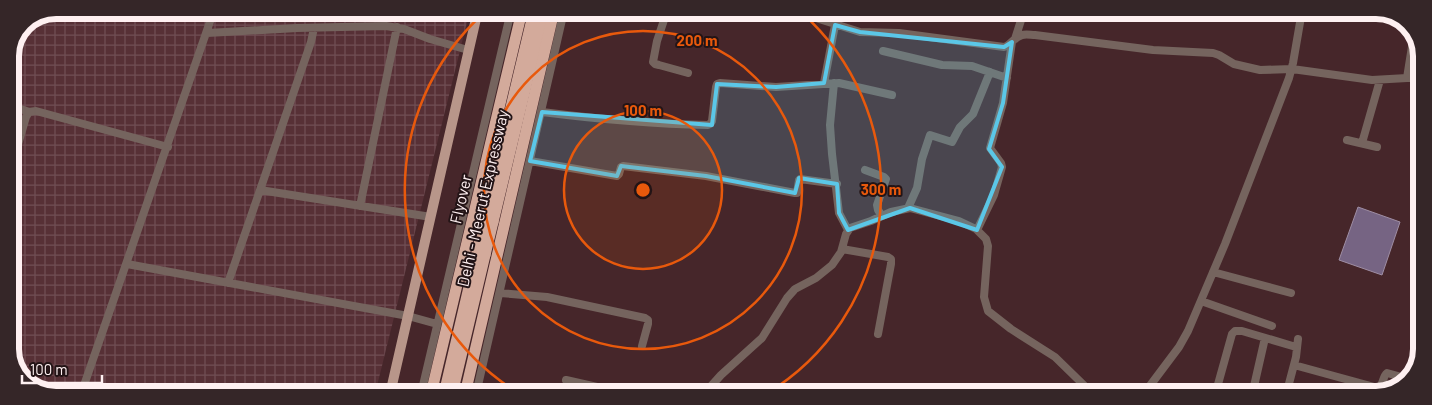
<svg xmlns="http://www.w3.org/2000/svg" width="1432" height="405" font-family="Barlow,sans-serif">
<defs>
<pattern id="industrial-grid" width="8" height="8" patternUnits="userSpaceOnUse" patternTransform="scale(1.25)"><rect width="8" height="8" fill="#573036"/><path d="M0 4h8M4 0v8" fill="none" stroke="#704e54"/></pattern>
</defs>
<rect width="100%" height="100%" fill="#46262a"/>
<path fill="url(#industrial-grid)" d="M56,10h414l-95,384h-331l-23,-15 -11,-24v-300l14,-32z"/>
<path fill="#766483" stroke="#9f8ea4" d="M1358,207l42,15 -18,53 -43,-15z"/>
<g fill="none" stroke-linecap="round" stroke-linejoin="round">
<path stroke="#75645e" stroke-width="8" d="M667,11l-10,30 -4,21 2,2 4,1 29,8
M794,11l66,21 39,1 105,14c7,-2 10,-10 18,-12 4,-1 9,0 13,0l118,15 60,3 6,2 15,9 26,6 32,-1 80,11 35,-2h15
M207,33l90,-5 89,-2 18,3 26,10 38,11
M1015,39l9,-28
M883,51l59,14 30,1 35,12
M1407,78l7,-44
M824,83l11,-58
M834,83l-4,42 2,29 7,59 9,17
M10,105l19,7 7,-1 132,36
M542,112c55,7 110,12 166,13l2,-1 2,-3 4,-34 1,-3 3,-1 56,4 63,-4 53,12
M1347,140l30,7
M1362,143l18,-63
M530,161l87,15 2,-2 2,-7 2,-1 83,10 89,17h2l2,-13 1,-1 37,5
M865,170l19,7 2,2 -9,26 1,5 4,6
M10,172l16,-55 3,-5
M260,190l171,27
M360,206l37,-179
M908,208l9,-20 5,-29 8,-24 22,7 8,-15 13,-13 17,-42
M977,230l17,-35 8,-28 -1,-4 -11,-15 13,-45 9,-61
M842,249l46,8 3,2v5l-13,70
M127,264l281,52 29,8
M1213,272l78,21
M228,283l83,-241 3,-14
M500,293l47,4 98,21 3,2v4l-6,22
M1201,301l71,25
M1294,365l84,23c6,-3 4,-11 9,-15l22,6
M566,380l62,14
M81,394l133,-384
M421,394l90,-383
M476,394l88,-383
M704,394l17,-19 41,-37 25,-40 8,-9 21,-11 16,-13 9,-13 5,-18 4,-6 21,-7 20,-9 19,-4 49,13 17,8 10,10 2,7 -4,51 4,14 23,18 44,28 39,38
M1143,395l36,-48 9,-16 37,-87 64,-166 4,-15 9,-52
M1215,395l17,-61 3,-3h7l54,16
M1252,395l13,-57
M1286,395l10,-38 2,-18"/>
<path stroke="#b8968a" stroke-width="10" d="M390,394l88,-384"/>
<path stroke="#d3aa9b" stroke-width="11" d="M484,220l50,-209
M493,222l51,-211
M444,394l33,-141
M452,394l33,-139"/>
<path stroke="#d3aa9b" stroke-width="11" d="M477,253l7,-33
M485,255l8,-33
M431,394l91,-383
M465,394l89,-383"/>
</g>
<path fill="#5bc7e7" fill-opacity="0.2" stroke="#5bc7e7" stroke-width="4" stroke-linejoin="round" d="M835,25l25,7 144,15 8,-5 -9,61 -14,46 13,18 -25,63 -67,-22 -62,22 -9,-17 -2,-29 -38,-6 -4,15 -89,-17 -85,-10 -4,10 -87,-15 12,-49 170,13 5,-41 59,3 48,-4z"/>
<circle cx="643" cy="190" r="79" fill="#e8590c" fill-opacity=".12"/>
<g fill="none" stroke="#e8590c" stroke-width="2.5">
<circle cx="643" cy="190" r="79"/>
<circle cx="643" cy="190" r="159"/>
<path d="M520 394A238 238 0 0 1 485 12M801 12A238 238 0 0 1 766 394"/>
</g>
<g text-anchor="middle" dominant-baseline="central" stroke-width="4" stroke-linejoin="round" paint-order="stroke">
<g font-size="16" fill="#fef0f1" stroke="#231416">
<text transform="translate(482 198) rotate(-77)">Delhi - Meerut Expressway</text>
<text transform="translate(460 199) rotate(-77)">Flyover</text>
</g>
</g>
<path d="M0 0H1432V405H0ZM56 19H1376A37 37 0 0 1 1413 56V349A37 37 0 0 1 1376 386H56A37 37 0 0 1 19 349V56A37 37 0 0 1 56 19Z" fill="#352628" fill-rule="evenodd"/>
<path fill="none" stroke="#fef0f1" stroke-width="6" d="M56 19H1376A37 37 0 0 1 1413 56V349A37 37 0 0 1 1376 386H56A37 37 0 0 1 19 349V56A37 37 0 0 1 56 19Z"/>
<circle cx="643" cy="190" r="8" fill="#e8590c" stroke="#231416" stroke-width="2.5"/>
<g font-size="15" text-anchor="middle" font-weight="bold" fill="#e8590c" stroke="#231416" stroke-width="4" stroke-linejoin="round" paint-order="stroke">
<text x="697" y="46">200 m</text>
<text x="643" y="116">100 m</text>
<text x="881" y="195">300 m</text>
</g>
<path d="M22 375v8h80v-8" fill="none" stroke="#fef0f1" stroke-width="2.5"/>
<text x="30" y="375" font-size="15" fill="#fef0f1" stroke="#231416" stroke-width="4" paint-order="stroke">100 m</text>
</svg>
